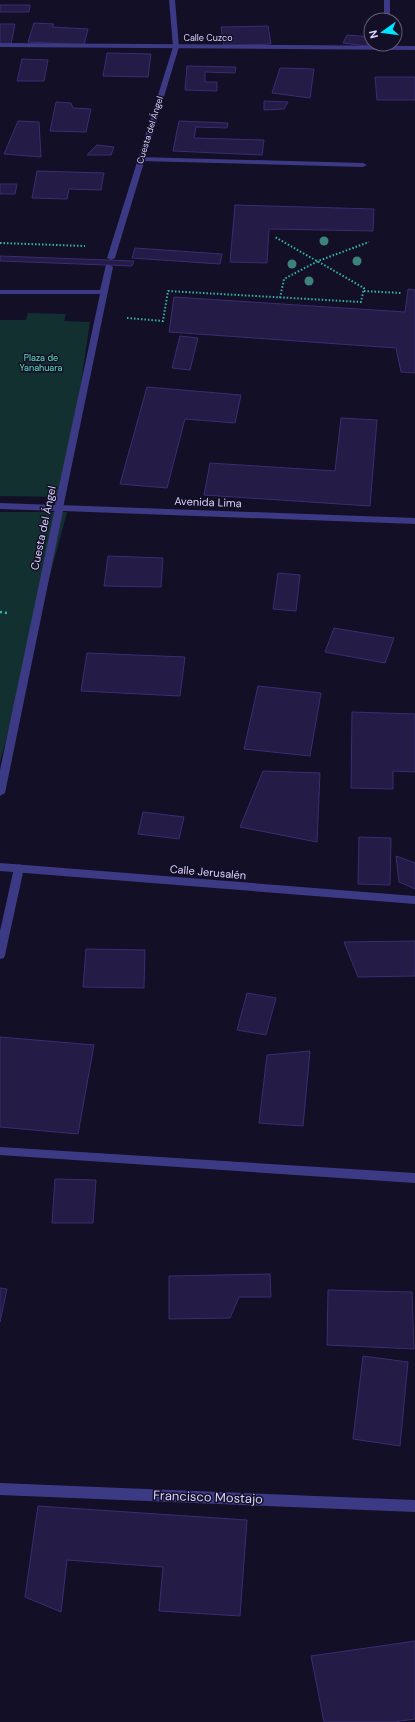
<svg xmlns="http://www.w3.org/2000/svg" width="415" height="1722" font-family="'DM Sans',sans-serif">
<rect width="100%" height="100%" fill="#130f26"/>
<path fill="#12302f" d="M28,313l38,1 -2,7 26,1 -26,175 -64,-1v-176h26z
M0,512h67l-67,250z"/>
<path fill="#241b47" stroke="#3b2d73" d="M0,5h30l-1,7h-29z
M34,23l20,1 -2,3 36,2 -4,16 -56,-3z
M0,24h15l-4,20h-11z
M268,26l3,18 -47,2 -3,-19z
M347,35l24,2 -4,9 -24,-3z
M107,53l44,1 -3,23 -45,-1z
M22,59l26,1 -4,21h-27z
M187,66l49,1 -1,6 -30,-1v10h12v9l-32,-1z
M280,68l34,1 -4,29 -38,-5z
M375,77h40v23h-38z
M264,101l24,1 -4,7 -20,1z
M56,102l15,1 2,5 18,1 -5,23 -36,-1z
M18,121l21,1 2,35 -37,-3z
M179,121l49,2 -1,5 -31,-1 -2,11 70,2 -2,15 -89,-4z
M97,145l17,2 -3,8h-24z
M37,171l67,2 -3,17 -32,-1 -2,10 -35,-1z
M0,184h17l-2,10h-15z
M235,205l139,4 -1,22 -104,-2 -2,34 -37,-1z
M135,248l87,6 -2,10 -88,-6z
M0,256l134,5 -2,5 -132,-5z
M408,289l7,1v83l-14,-1 -5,-24 -227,-16 5,-35 231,15z
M180,336l18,2 -8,32 -18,-2z
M147,387l94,8 -6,28 -50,-4 -18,69 -47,-4z
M341,418l36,2 -7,86 -166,-11 6,-32 125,8z
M108,556l55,2 -2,29 -57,-1z
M278,573l22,2 -4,36 -23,-2z
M334,628l60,10 -9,25 -60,-11z
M87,653l98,4 -5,39 -99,-5z
M258,686l63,7 -11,63 -66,-7z
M352,712l63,2v58l-22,-1v18l-42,-1z
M263,771l57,2 -3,69 -77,-15z
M143,812l41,5 -5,22 -41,-5z
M359,837l32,1 -1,47 -32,-1z
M396,856l19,7v26l-16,-7z
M415,941v35l-57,1 -14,-35z
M86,949l59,1 -1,38 -61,-1z
M247,993l29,5 -10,37 -29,-5z
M0,1037l94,8 -16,89 -78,-7z
M310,1051l-7,75 -44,-3 8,-68z
M55,1179l41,1 -3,43h-41z
M270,1274l1,23h-32l-9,21 -61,1v-43z
M0,1288l7,1 -7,33z
M328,1290l84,2 2,57 -87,-4z
M363,1356l45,6 -8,84 -47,-7z
M38,1506l209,14 -7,96 -81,-5 4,-44 -96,-7 -6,52 -36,-15z
M415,1641v78l-21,3h-70l-13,-66z"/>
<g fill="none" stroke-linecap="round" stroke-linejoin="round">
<path stroke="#2fb8b0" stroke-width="2" stroke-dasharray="1.5 2" stroke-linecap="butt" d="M0,243l85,3
M364,291l37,2
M280,298l4,-19 34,-18 51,-19
M127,318l36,3 5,-30 193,11 3,-14 -89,-51"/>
<path stroke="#2fb8b0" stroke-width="2.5" stroke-dasharray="2 3" stroke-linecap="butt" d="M0,612l7,1"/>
<path fill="#3d3a85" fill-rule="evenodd" d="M138,157l225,6 4,2 -4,2 -222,-6h-3z"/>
<path fill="#3d3a85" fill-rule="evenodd" d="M169,0h6l4,47 -64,211 -4,2 -4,-2 66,-211z
M384,0h6v20h-6z
M106,265h3l4,2 -50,241 -4,3 -59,-2v-6l55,2 45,-211h-100v-4h100z
M19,864l5,4 -19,87 -1,3 -4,1v-28l14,-63z
M0,1147l415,26v10l-415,-28z
M0,1483l415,17v12l-415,-17z"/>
<path fill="#3d3a85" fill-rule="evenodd" d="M0,43l415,3v4l-415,-3z
M59,505l356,13v6l-352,-13 -58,282 -5,3v-26l55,-262z
M0,863l415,33v8l-415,-33z"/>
</g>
<g fill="#3d827b">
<circle cx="324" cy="241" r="4.5"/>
<circle cx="357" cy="261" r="4.5"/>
<circle cx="292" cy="264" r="4.5"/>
<circle cx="309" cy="281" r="4.5"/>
</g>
<g text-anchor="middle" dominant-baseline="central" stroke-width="3" stroke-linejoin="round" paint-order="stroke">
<g font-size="9" fill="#d9d4ff" stroke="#130f26">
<text x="208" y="38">Calle Cuzco</text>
<text transform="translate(150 130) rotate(-73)">Cuesta del Ángel</text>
</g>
<g font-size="9" fill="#5fe0c0" stroke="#130f26">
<text x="41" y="358">Plaza de<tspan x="41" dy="10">Yanahuara</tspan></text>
</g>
<g font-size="11" fill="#d9d4ff" stroke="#130f26">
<text transform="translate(208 502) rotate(2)">Avenida Lima</text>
<text transform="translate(43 528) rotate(-78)">Cuesta del Ángel</text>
<text transform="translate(208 872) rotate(5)">Calle Jerusalén</text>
</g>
<g font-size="13" fill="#d9d4ff" stroke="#130f26">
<text transform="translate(208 1497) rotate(2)">Francisco Mostajo</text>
</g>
</g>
<g transform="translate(383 32) rotate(256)"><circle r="19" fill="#130f26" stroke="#625e7d"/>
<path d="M0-3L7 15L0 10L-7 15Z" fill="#00e5ff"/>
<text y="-6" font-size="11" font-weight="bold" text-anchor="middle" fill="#d9d4ff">N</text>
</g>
</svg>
